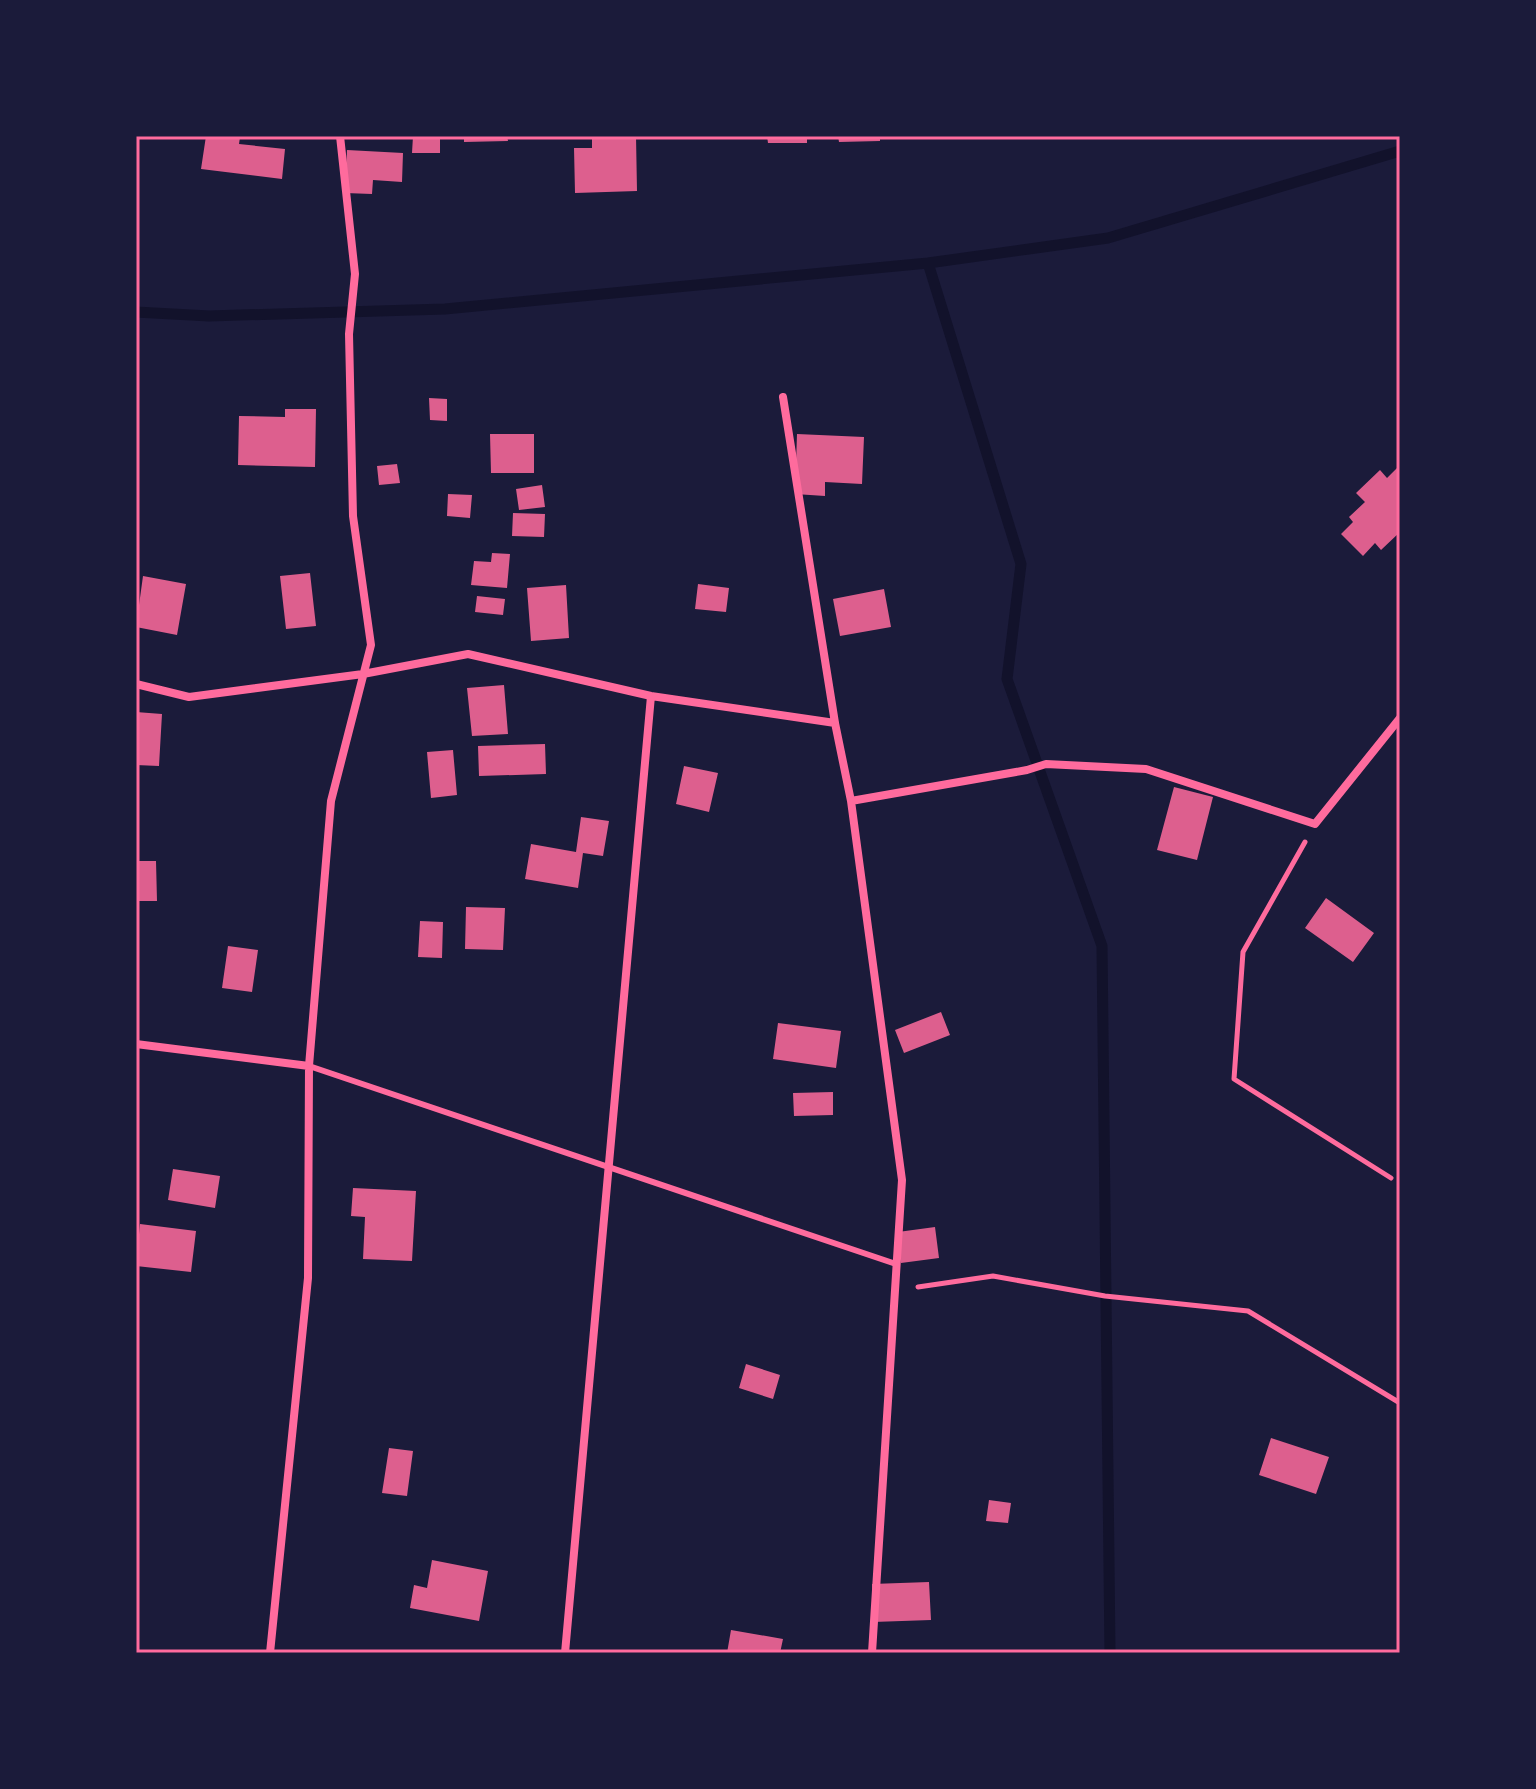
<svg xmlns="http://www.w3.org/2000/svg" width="1536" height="1789" font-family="'PT Sans',sans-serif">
<rect width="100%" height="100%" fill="#1b1b3a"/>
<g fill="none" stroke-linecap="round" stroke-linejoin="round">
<path stroke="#12122b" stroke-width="11" d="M928,263l93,301 -14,115 95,267 8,707
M136,312l73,4 236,-7 483,-46 180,-25 292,-87"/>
</g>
<path fill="#dd5f8e" d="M206,136l34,1 -1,7 46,5 -3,30 -81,-10z
M413,136h27v17h-28z
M464,136h43l1,5 -44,1z
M636,136l1,55 -62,2 -1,-45h18v-11z
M767,136h40v7h-39z
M838,136h42v5l-41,1z
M347,150l56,3 -1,29 -29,-2 -1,14 -27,-1z
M429,398l18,1v22l-17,-1z
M285,409h31l-1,58 -77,-2 1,-49 46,1z
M490,434h44v39h-43z
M797,434l67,3 -2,47 -37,-2v14l-30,-2z
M397,464l3,19 -21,2 -2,-19z
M1400,465v67l-19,18 -6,-7 -12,13 -22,-22 12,-12 -4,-5 16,-15 -9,-9 24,-23 7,8z
M542,485l3,22 -26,3 -3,-21z
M448,494l24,1 -2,23 -23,-2z
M513,513l32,1 -1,23 -32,-1z
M492,553l18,1 -3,34 -36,-3 3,-24 17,1z
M310,573l6,53 -30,3 -6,-53z
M143,576l43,8 -9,51 -41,-8z
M698,584l31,4 -3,24 -31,-3z
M566,585l3,53 -38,3 -4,-53z
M884,589l7,38 -51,9 -7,-37z
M477,596l28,3 -2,16 -28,-3z
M504,685l4,49 -36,2 -5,-48z
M136,712l26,2 -3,52 -23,-1z
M545,744l1,30 -67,2 -1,-30z
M453,750l4,45 -26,3 -4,-46z
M684,766l34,7 -9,39 -33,-8z
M1174,787l39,10 -16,63 -40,-10z
M581,817l28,4 -6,35 -20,-3 -5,35 -53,-9 6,-35 45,8z
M136,861h20l1,40h-21z
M1326,898l48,35 -21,29 -48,-34z
M466,907l39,1 -2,42 -38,-1z
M420,921l23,1 -1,36 -24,-1z
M228,946l30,4 -6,42 -30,-4z
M941,1012l9,23 -46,18 -9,-23z
M778,1023l63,8 -5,37 -63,-9z
M833,1092v23l-39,1 -1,-23z
M173,1169l47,7 -5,32 -47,-8z
M353,1188l63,3 -4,70 -49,-2 2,-42 -14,-1z
M140,1224l56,7 -5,41 -55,-6z
M935,1227l4,31 -38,5 -3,-31z
M746,1364l34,11 -7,24 -34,-11z
M1271,1438l58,19 -13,37 -57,-19z
M389,1448l24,3 -6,45 -25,-3z
M989,1500l22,3 -3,20 -22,-2z
M432,1560l56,11 -9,50 -69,-13 4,-23 13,3z
M929,1582l2,38 -58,2 -1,-38z
M731,1630l52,9 -3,14h-53z"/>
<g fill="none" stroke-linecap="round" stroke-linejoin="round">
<path stroke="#ff6b9d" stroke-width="5" d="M1305,842l-62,110 -9,127 157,99
M918,1287l75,-11 112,20 143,15 152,92"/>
<path stroke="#ff6b9d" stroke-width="6" d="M309,1066l587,198"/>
<path stroke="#ff6b9d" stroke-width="8" d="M783,397l52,326 16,78 51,379 -30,473
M136,684l53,13 174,-23 105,-20 183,42 184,27
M851,801l176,-31 19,-6 100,5 169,55 85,-106
M136,1044l173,22
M270,1653l38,-375 1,-212 22,-265 40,-156 -18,-129 -4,-182 6,-60 -15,-138
M565,1653l86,-957"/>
</g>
<rect width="1536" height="1789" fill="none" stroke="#1b1b3a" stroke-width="276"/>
<rect x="138" y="138" width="1260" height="1513" fill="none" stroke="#ff6b9d" stroke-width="3"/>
</svg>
